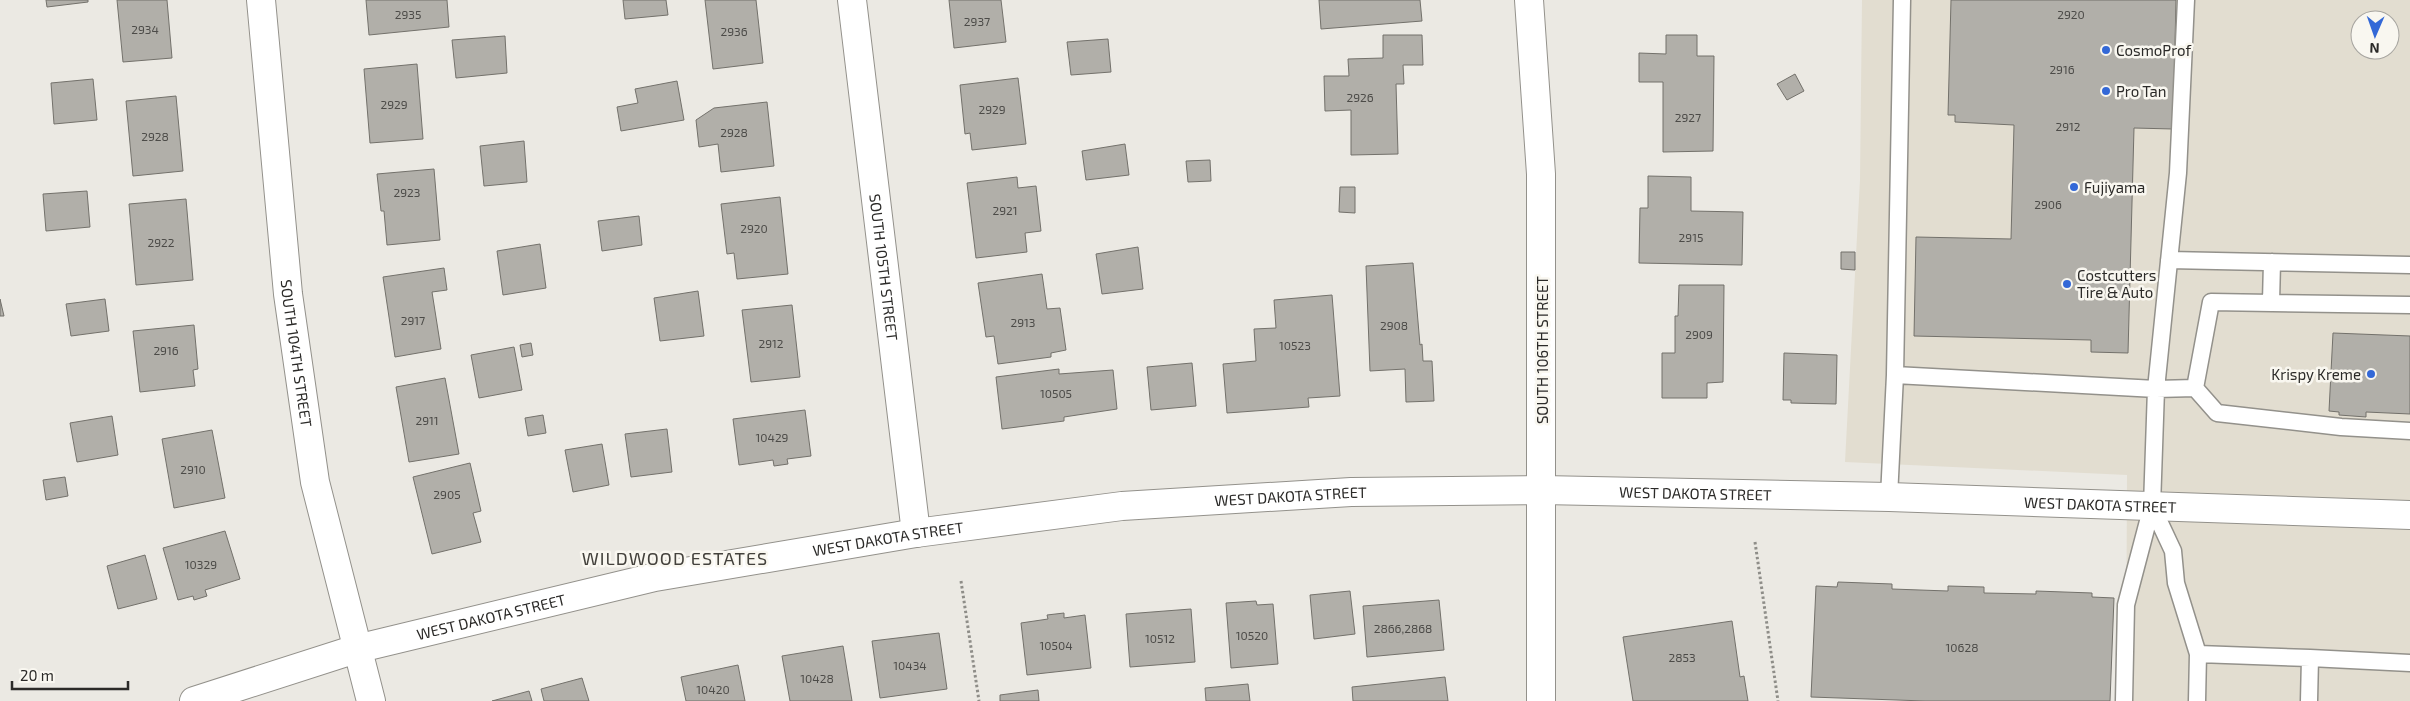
<svg xmlns="http://www.w3.org/2000/svg" width="2410" height="701" font-family="'Exo 2',sans-serif">
<rect width="100%" height="100%" fill="#ebe9e3"/>
<path fill="#e2ddd0" fill-rule="evenodd" d="M1862,0h548v701h-284l1,-226 -282,-13 15,-282zM2360,20h30v30h-30z"/>
<path fill="#b1afa9" stroke="#73716b" d="M46,0h42v2l-41,5z
M117,0h50l5,58 -49,4z
M366,0h81l2,27 -80,8z
M623,0h43l2,15 -43,4z
M705,0h51l7,63 -50,6z
M949,0h52l5,42 -52,6z
M1319,0h101l2,21 -101,8z
M1951,0h225l-3,129 -39,-1 -6,225 -37,-1v-12l-177,-4 2,-99 95,2 3,-114 -59,-3v-7h-7z
M1383,35h39l1,30h-20l1,19h-8l2,70 -47,1v-45l-26,1 -1,-35h25l-1,-17 35,-1z
M1666,35h31v21h17l-1,95 -50,1v-70h-24v-29l27,1z
M505,36l2,37 -51,5 -4,-38z
M1108,39l3,33 -40,3 -4,-33z
M417,64l6,75 -53,4 -6,-74z
M1795,74l9,17 -17,9 -10,-16z
M1018,78l8,66 -54,6 -2,-17 -5,1 -5,-49z
M93,79l4,41 -43,4 -3,-41z
M677,81l7,39 -63,11 -4,-24 21,-4 -3,-14z
M176,96l7,75 -50,5 -7,-75z
M767,102l7,64 -53,6 -3,-28 -19,3 -3,-27 18,-12z
M524,141l3,41 -43,4 -4,-40z
M1125,144l4,31 -43,5 -4,-29z
M1210,160l1,21 -23,1 -2,-21z
M434,169l6,71 -53,5 -3,-34h-3l-4,-37z
M1648,176l43,1v34l52,1 -1,53 -103,-2 1,-55h8z
M1017,177l1,11 18,-2 5,45 -16,2 2,19 -51,6 -9,-75z
M1340,187h15v26l-16,-1z
M87,191l3,36 -44,4 -3,-37z
M780,197l8,77 -51,5 -3,-26 -7,1 -6,-50z
M186,199l7,81 -57,5 -7,-81z
M639,216l3,29 -40,6 -4,-30z
M540,244l6,44 -43,7 -6,-44z
M1138,247l5,42 -41,5 -6,-40z
M1841,252h14v18l-14,-1z
M1413,263l7,82 2,-1 1,17h9l2,40 -28,1 -1,-33 -35,2 -4,-105z
M444,268l3,22 -15,2 9,57 -46,8 -12,-80z
M1042,274l5,35 13,-1 6,42 -15,3v4l-53,7 -4,-28 -8,1 -8,-54z
M1679,285h45l-1,97 -16,1v15h-45v-45h13v-37h3z
M698,291l6,45 -44,5 -6,-43z
M1332,295l8,101 -32,2 1,9 -82,6 -4,-49 33,-3 -2,-32 22,-1 -2,-28z
M0,299l4,17h-4z
M105,299l4,32 -38,5 -5,-32z
M792,305l8,72 -49,5 -9,-72z
M194,325l4,44 -5,1 2,16 -55,6 -7,-61z
M2333,333l77,3v78l-44,-2v5l-27,-2v-3l-10,-1z
M531,343l2,12 -11,2 -2,-12z
M514,347l8,43 -43,8 -8,-43z
M1784,353l53,2 -1,49 -45,-1v-3h-8z
M1192,363l4,43 -45,4 -4,-43z
M1059,369v5l54,-4 4,39 -53,8v4l-62,8 -6,-52z
M445,378l14,76 -50,8 -13,-75z
M805,410l6,46 -24,3 1,5 -14,2 -1,-6 -34,5 -6,-46z
M543,415l3,18 -18,3 -3,-18z
M112,416l6,39 -41,7 -7,-39z
M667,429l5,43 -41,5 -6,-43z
M212,430l13,68 -51,10 -12,-69z
M602,444l7,41 -36,7 -8,-42z
M470,463l11,48 -8,2 8,29 -49,12 -19,-77z
M65,477l3,19 -22,4 -3,-20z
M225,531l15,48 -35,11 2,6 -13,4 -1,-4 -15,4 -15,-52z
M145,555l12,44 -39,10 -11,-43z
M1838,582l54,2v5l56,2v-5l36,1v6l52,1v-3l56,2v4l22,1 -4,103h-185l-114,-4 5,-111 21,1z
M1350,591l5,43 -41,5 -4,-44z
M1439,600l5,50 -77,7 -4,-51z
M1256,601l1,4 16,-1 5,60 -47,4 -5,-65z
M1191,609l4,53 -65,5 -4,-53z
M1064,613v5l21,-3 6,53 -64,7 -6,-52 27,-4 -1,-4z
M1732,621l8,56 4,-1 4,25h-115l-10,-64z
M939,633l8,56 -67,9 -8,-57z
M843,646l9,55h-62l-8,-45z
M738,665l7,36h-59l-5,-24z
M1445,677l3,24h-95l-1,-14z
M582,678l7,23h-45l-3,-12z
M1248,684l2,17h-44l-1,-13z
M1038,690l1,11h-39v-6z
M529,691l3,10h-40z"/>
<g fill="none" stroke-linecap="round" stroke-linejoin="round">
<g stroke="#93918b" stroke-width="19">
<path id="lane" d="M2169,260l241,5
M2271,302l1,-40
M1895,375l7,-375
M2195,388l16,-86 199,3
M2195,388l22,25 124,14 69,4
M1889,497l6,-122 261,14 39,-1
M2152,506l21,45 3,32 22,71 -1,47
M2198,654l112,4
M2124,701l2,-96 26,-99 4,-117 22,-216 8,-173
M2309,701l1,-43 100,5"/>
</g>
<g stroke="#93918b" stroke-width="30">
<g id="street">
<path id="s1" d="M261,0l27,294 27,188 56,219"/>
<path id="s2" d="M852,0l64,533"/>
<path d="M1529,0l12,174v527"/>
<path id="s3" d="M194,701l162,-52 299,-72 261,-44 206,-27 229,-14 191,-2 347,7 521,18"/>
</g>
</g>
<path stroke="#8e8d88" stroke-width="3" stroke-dasharray="2.5 2.5" stroke-linecap="butt" d="M1755,542l23,159
M961,581l18,120"/>
<use href="#lane" stroke="#fff" stroke-width="16"/>
<use href="#street" stroke="#fff" stroke-width="28"/>
</g>
<g fill="#3368d7" stroke="#f9f7f0" stroke-width="2">
<circle cx="2106" cy="50" r="5"/>
<circle cx="2106" cy="91" r="5"/>
<circle cx="2074" cy="187" r="5"/>
<circle cx="2067" cy="284" r="5"/>
<circle cx="2371" cy="374" r="5"/>
</g>
<g text-anchor="middle" dominant-baseline="central" stroke-width="5" stroke-linejoin="round" paint-order="stroke">
<g font-size="12" fill="#4c4b48">
<text x="408" y="14">2935</text>
<text x="2071" y="14">2920</text>
<text x="977" y="21">2937</text>
<text x="145" y="29">2934</text>
<text x="734" y="31">2936</text>
<text x="2062" y="69">2916</text>
<text x="1360" y="97">2926</text>
<text x="394" y="104">2929</text>
<text x="992" y="109">2929</text>
<text x="1688" y="117">2927</text>
<text x="2068" y="126">2912</text>
<text x="734" y="132">2928</text>
<text x="155" y="136">2928</text>
<text x="407" y="192">2923</text>
<text x="2048" y="204">2906</text>
<text x="1005" y="210">2921</text>
<text x="754" y="228">2920</text>
<text x="1691" y="237">2915</text>
<text x="161" y="242">2922</text>
<text x="413" y="320">2917</text>
<text x="1023" y="322">2913</text>
<text x="1394" y="325">2908</text>
<text x="1699" y="334">2909</text>
<text x="771" y="343">2912</text>
<text x="1295" y="345">10523</text>
<text x="166" y="350">2916</text>
<text x="1056" y="393">10505</text>
<text x="427" y="420">2911</text>
<text x="772" y="437">10429</text>
<text x="193" y="469">2910</text>
<text x="447" y="494">2905</text>
<text x="201" y="564">10329</text>
<text x="1403" y="628">2866,2868</text>
<text x="1252" y="635">10520</text>
<text x="1160" y="638">10512</text>
<text x="1056" y="645">10504</text>
<text x="1962" y="647">10628</text>
<text x="1682" y="657">2853</text>
<text x="910" y="665">10434</text>
<text x="817" y="678">10428</text>
<text x="713" y="689">10420</text>
</g>
<g font-size="15" fill="#2b2a28" stroke="#f9f7f0" text-anchor="start">
<text x="2116" y="50">CosmoProf</text>
<text x="2116" y="91">Pro Tan</text>
<text x="2084" y="187">Fujiyama</text>
<text x="2077" y="275">Costcutters<tspan x="2077" dy="17">Tire &amp; Auto</tspan></text>
<text x="2361" y="374" text-anchor="end">Krispy Kreme</text>
</g>
<g font-size="15" fill="#2b2a28" stroke="#f9f7f0">
<text stroke="none"><textPath href="#s2" startOffset="269">SOUTH 105TH STREET</textPath></text>
<text transform="translate(1542 350) rotate(-90)">SOUTH 106TH STREET</text>
<text stroke="none"><textPath href="#s1" startOffset="355">SOUTH 104TH STREET</textPath></text>
<text stroke="none"><textPath href="#s3" startOffset="1524">WEST DAKOTA STREET</textPath></text>
<text stroke="none"><textPath href="#s3" startOffset="1119">WEST DAKOTA STREET</textPath></text>
<text stroke="none"><textPath href="#s3" startOffset="1929">WEST DAKOTA STREET</textPath></text>
<text stroke="none"><textPath href="#s3" startOffset="714">WEST DAKOTA STREET</textPath></text>
<text stroke="none"><textPath href="#s3" startOffset="309">WEST DAKOTA STREET</textPath></text>
</g>
<g font-size="18" letter-spacing="1" fill="#44423d" stroke="#f9f7f0">
<text x="675" y="558">WILDWOOD ESTATES</text>
</g>
</g>
<g transform="translate(2375 35) rotate(182)"><circle r="24" fill="#f9f7f0" stroke="#a7a5a0"/>
<path d="M0-4L9 19L0 12L-9 19Z" fill="#3368d7"/>
<text y="-8" font-size="14" font-weight="bold" text-anchor="middle" fill="#2b2a28">N</text>
</g>
<path d="M12 681v8h116v-8" fill="none" stroke="#2b2a28" stroke-width="2.5"/>
<text x="20" y="681" font-size="15" fill="#2b2a28" stroke="#f9f7f0" stroke-width="4" paint-order="stroke">20 m</text>
</svg>
